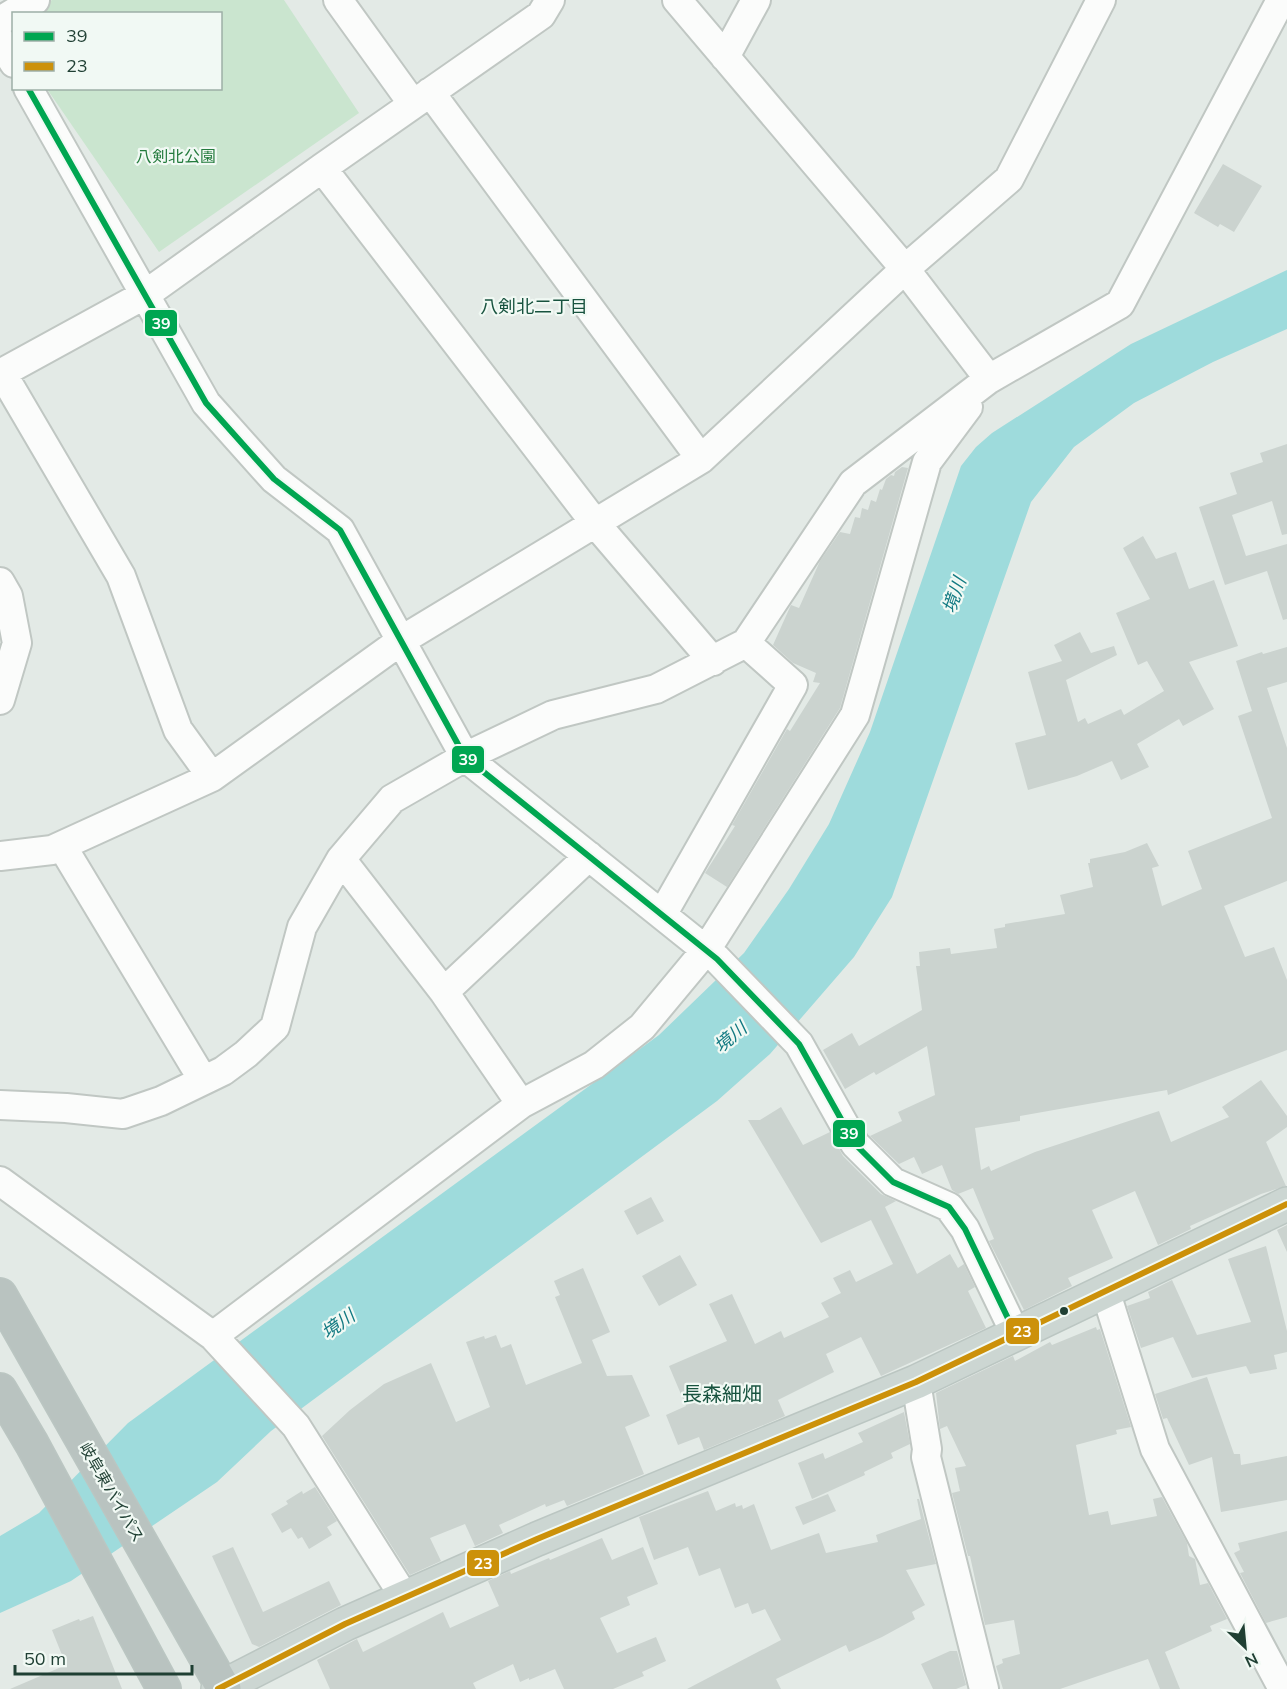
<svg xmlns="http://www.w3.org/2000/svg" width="1287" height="1689" font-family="Mulish,'Noto Sans JP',sans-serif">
<rect width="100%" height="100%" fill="#e3eae6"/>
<path fill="#cae5cf" d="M52,0h232l75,113 -200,139 -112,-163 173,-1v-74h-191z"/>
<path fill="#9edbdc" d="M1287,270v59l-74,33 -79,41 -60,44 -43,55 -139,395 -38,60 -84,97 -53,47 -446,330 -54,51 -146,99 -71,32v-77l39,-23 89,-90 531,-388 85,-82 45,-64 40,-65 41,-92 91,-266 15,-19 16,-14 139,-89z"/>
<path fill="#cbd3cf" d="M1223,164l39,22 -28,46 -14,-8 -2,3 -24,-14z
M1287,444v90l-5,1 -10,-34 -40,14 14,41 41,-12v75l-4,1 -16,-49 -42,14 -26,-78 38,-13 -7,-21 33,-11 -3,-9z
M902,467l6,1 -68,240 -113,179 -22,-14 30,-47 -3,-1 55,-96 3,2 30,-48 -7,-1 3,-9 -23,-10 -20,-18 17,-38 1,-2 8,3 21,-47 20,-29 10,2 5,-17 5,1 2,-10 6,2 3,-10 5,2 4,-13 2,1 4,-11 5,-4 3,1 1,-4z
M1143,536l13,23 20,-7 13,37 25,-9 24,66 -49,16 25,47 -31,17 -4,-7 -42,25 12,23 -28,13 -9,-19 -35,15 -49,14 -13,-47 31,-8 -18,-63 34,-11 -8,-16 26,-13 11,21 23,-7 3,9 -51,25 12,42 7,-4 3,6 33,-15 3,6 40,-24 -17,-30 -9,4 -22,-52 34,-14 -27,-51z
M1287,647v35l-20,6 20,60v133l-63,25 21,51 29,-10 13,33v70l-119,45 -1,-5 -147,26v5l-45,7 6,42 8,-4 2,5 44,-19 124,-41 12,31 58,-25 -7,-10 39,-27 26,36v11l-21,15 20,44 -25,8 -71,32 1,3 -33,16 -23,-54 -43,19 21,48 -45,20 4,8 -48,24 -35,-69 5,-2 -21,-51 -15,6 -6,-4 -10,-25 -20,9 -8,-17 -15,7 -29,-28 32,-15 -4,-9 37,-17 -8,-49 -51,29 -2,-3 -29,17 -22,-39 29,-17 7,13 63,-36 -6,-44h4l-1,-14 31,-4 1,6 46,-6 -3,-19 11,-2v-3l60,-10 -5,-19 33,-8 -5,-24h2v-4l35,-7 22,-9 12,23 -7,2 10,38 40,-17 -14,-38 84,-33 -34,-102 14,-5 -16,-50 26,-9 1,2z
M781,1107l22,38 27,-13 13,24 38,38 15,7 -11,6 32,67 33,-20 8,14 6,-4 11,23 -7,4 18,37 -105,48 -20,-39 -35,17 8,18 -56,28 7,16 -81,34 -5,-13 -21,8 -12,-30 20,-9 -17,-40 58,-25 -18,-37 23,-10 23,50 26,-13 3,7 45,-21 -8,-14 20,-10 -8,-15 17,-8 6,12 37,-18 -22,-44 -50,23 -73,-123h12z
M651,1197l13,24 -27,14 -13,-24z
M1287,1225v27l-10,-22z
M1266,1246l21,85v21l-13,3 3,14 -27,5 -4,-8 -54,12 -19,-41 -32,11 -14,-42 23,-8 -2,-6 24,-12 25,55 54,-13 -23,-63z
M680,1255l17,30 -38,21 -17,-30z
M583,1268l27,64 -18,8 15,36 25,-1 18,41 -25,11 19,47 -77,32 -3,-6 -18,7 -1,-3 -46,21 4,8 -28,13 -10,-22 -35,14 11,23 -31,14 -88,-139 28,-26 34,-26 47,-21 25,59 34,-15 -24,-65 18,-6 1,3 11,-4 5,13 10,-4 15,41 56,-22 -27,-66 5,-2 -6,-14z
M1096,1327l1,3 3,-1 31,98 -15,3 1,4 -41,11 13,70 19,-4 3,14 46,-9 -4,-17 9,-2 25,46 2,13 6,3 5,26 8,-2 19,36 -17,7 2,5 -47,21 15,37h-20l-12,-30 -88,30h-57l-7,-23 7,-3 -1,-4 18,-5 -6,-34 -29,5 -15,-69h-2l-16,-63 8,-2 -5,-23 11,-2 -19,-40 -7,3 -4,-36 77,-37 2,5 35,-19 2,3z
M1207,1377l27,77h6l1,11 46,-9v44l-66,12 -9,-55 -23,8 -22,-47 -4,1 -8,-25z
M904,1412l6,32 -19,9 2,5 -29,14 1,3 -53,24 -14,-36 25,-10 2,6 38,-17 -5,-9z
M315,1487l22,34 -10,6 5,8 -23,14 -7,-12 -4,2 -7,-11 -9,5 -11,-19 17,-10 -2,-3 16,-10 1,3z
M708,1491l8,20 19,-8 1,4 6,-2 1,4 11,-5 17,46 48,-17 7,20 52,-11 -2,-7 45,-16 -4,-20h2l17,65 -30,6 19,35 -13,7 3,7 -33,18 -33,15 -3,-7 -70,34 5,10h-94l94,-49 -16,-31 -13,5 -4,-11 -13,5 -15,-40 -21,8 -11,-29 -34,13 -15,-43z
M828,1494l8,17 -33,14 -8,-18z
M1287,1531v86l-21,6 -26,-50 4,-1 -10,-19 6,-3 -2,-7z
M602,1538l10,22 31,-13 15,37 -31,13 3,8 -30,13 17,35 39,-16 10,24 -24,11 2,4 -31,13h-49l-9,-20 -26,11v-2l-9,4 -7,-18 -40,19 3,6h-146l-13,-29 40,-21 6,13 80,-40 7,16 49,-22 -11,-25 22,-10 1,3 38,-16 1,2z
M233,1547l30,65 66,-31 12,24 -82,42 -7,-3 -40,-88z
M93,1616l29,73h-112l56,-24 -14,-35 27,-11 1,2z
M950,1651h7l9,34 -10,4h-23l-12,-25z"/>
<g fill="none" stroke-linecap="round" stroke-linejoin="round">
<g stroke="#c0c7c3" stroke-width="32">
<path id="minor" d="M338,0l75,104
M677,0l228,269 84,110
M0,21l35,-21
M0,40l14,23
M725,57l31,-57
M28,88l178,315 68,76 66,51 125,227 252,202 82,85 56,100 38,38 56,25 16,22 50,104
M430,92l271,367
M322,168l273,355 118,138
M2,373l119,203 57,154 34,47
M0,374l146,-80 176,-126 219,-153 9,-15
M0,582l8,14 9,47 -17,57
M62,846l141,234
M0,856l52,-6 160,-73 190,-137 299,-181 204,-190 104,-90 92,-179
M341,859l103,133 77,112
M662,915l131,-230 -47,-42
M444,992l145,-136
M0,1105l66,3 57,6 38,-13 62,-30 23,-17 29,-27 27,-100 39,-68 51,-60 73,-42 88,-42 103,-26 90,-46 107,-160 136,-104 131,-75 161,-304
M0,1181l213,155 83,90 109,172
M1105,1290l50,159 128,240
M213,1336l308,-232 73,-39 48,-38 64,-77 149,-235 72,-253 41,-55
M916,1382l11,67 -1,8 58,232"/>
</g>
<g stroke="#bbc6c2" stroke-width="36">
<path id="major" d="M218,1689l127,-65 192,-85 379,-157 371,-178"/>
</g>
<g stroke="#bbc6c2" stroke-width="36">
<path id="highway" d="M0,1295l224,394
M0,1390l32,54 132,245"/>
</g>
<use href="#minor" stroke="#fbfcfb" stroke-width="28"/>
<use href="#major" stroke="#ccd6d2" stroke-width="33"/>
<use href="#highway" stroke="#b9c3c0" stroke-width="33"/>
<g stroke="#f1f9f4" stroke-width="10">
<path id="bus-1" d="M28,88l178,315 68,76 66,51 125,227 252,202 82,85 56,100 38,38 56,25 16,22 50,104"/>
</g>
<g stroke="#f1f9f4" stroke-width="10">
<path id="bus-2" d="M218,1689l127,-65 192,-85 379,-157 371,-178"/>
</g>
<use href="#bus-1" stroke="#00a651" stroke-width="6"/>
<use href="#bus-2" stroke="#cc910a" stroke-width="6"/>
</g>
<circle fill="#1f3f33" stroke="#f1f9f4" stroke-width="2" cx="1064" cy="1311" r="5"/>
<g text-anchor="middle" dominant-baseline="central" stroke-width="4.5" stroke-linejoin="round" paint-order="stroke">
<g font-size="16" fill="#247b3d" stroke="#f1f9f4">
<text x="176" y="156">八剣北公園</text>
</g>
<g font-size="16" fill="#1f3f33" stroke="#f1f9f4">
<text transform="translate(112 1492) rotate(60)">岐阜東バイパス</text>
</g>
<g font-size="18" fill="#18533f" stroke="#f1f9f4">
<text x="534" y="306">八剣北二丁目</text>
</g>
<g font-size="18" font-style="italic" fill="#127a82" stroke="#f1f9f4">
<text transform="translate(954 595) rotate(-71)">境川</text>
<text transform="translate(730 1037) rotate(-40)">境川</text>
<text transform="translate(338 1324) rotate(-36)">境川</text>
</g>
<g font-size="20" fill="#18533f" stroke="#f1f9f4">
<text x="722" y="1393">長森細畑</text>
</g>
</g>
<g stroke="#f1f9f4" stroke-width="2">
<rect x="144" y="309" width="34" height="28" rx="6" fill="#00a651"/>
<rect x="451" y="745" width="34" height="29" rx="6" fill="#00a651"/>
<rect x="832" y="1119" width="34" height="29" rx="6" fill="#00a651"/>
<rect x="1005" y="1317" width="35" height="28" rx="6" fill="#cc910a"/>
<rect x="466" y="1549" width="34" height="28" rx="6" fill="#cc910a"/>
</g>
<g font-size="16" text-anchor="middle" font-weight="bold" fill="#fff">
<text x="161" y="329">39</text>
<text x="468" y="765">39</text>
<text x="849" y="1139">39</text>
<text x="1022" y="1337">23</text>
<text x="483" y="1569">23</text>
</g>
<rect x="12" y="12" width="210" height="78" fill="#f1f9f4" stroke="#9dafa7" stroke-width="1.5"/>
<rect x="24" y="32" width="30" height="9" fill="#00a651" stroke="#9dafa7" stroke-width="1.5"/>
<text x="66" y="42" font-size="18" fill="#1f3f33">39</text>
<rect x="24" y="62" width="30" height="9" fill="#cc910a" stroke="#9dafa7" stroke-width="1.5"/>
<text x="66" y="72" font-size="18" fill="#1f3f33">23</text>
<g transform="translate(1245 1647) rotate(154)" stroke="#f1f9f4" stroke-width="4.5" paint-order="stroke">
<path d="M0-4.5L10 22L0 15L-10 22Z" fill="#1f3f33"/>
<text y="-9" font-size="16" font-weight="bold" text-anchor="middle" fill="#1f3f33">N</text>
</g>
<path d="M15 1665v9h177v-9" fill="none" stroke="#1f3f33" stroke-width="3"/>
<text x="24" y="1665" font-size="18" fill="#1f3f33" stroke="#f1f9f4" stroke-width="4.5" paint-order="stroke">50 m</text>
</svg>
